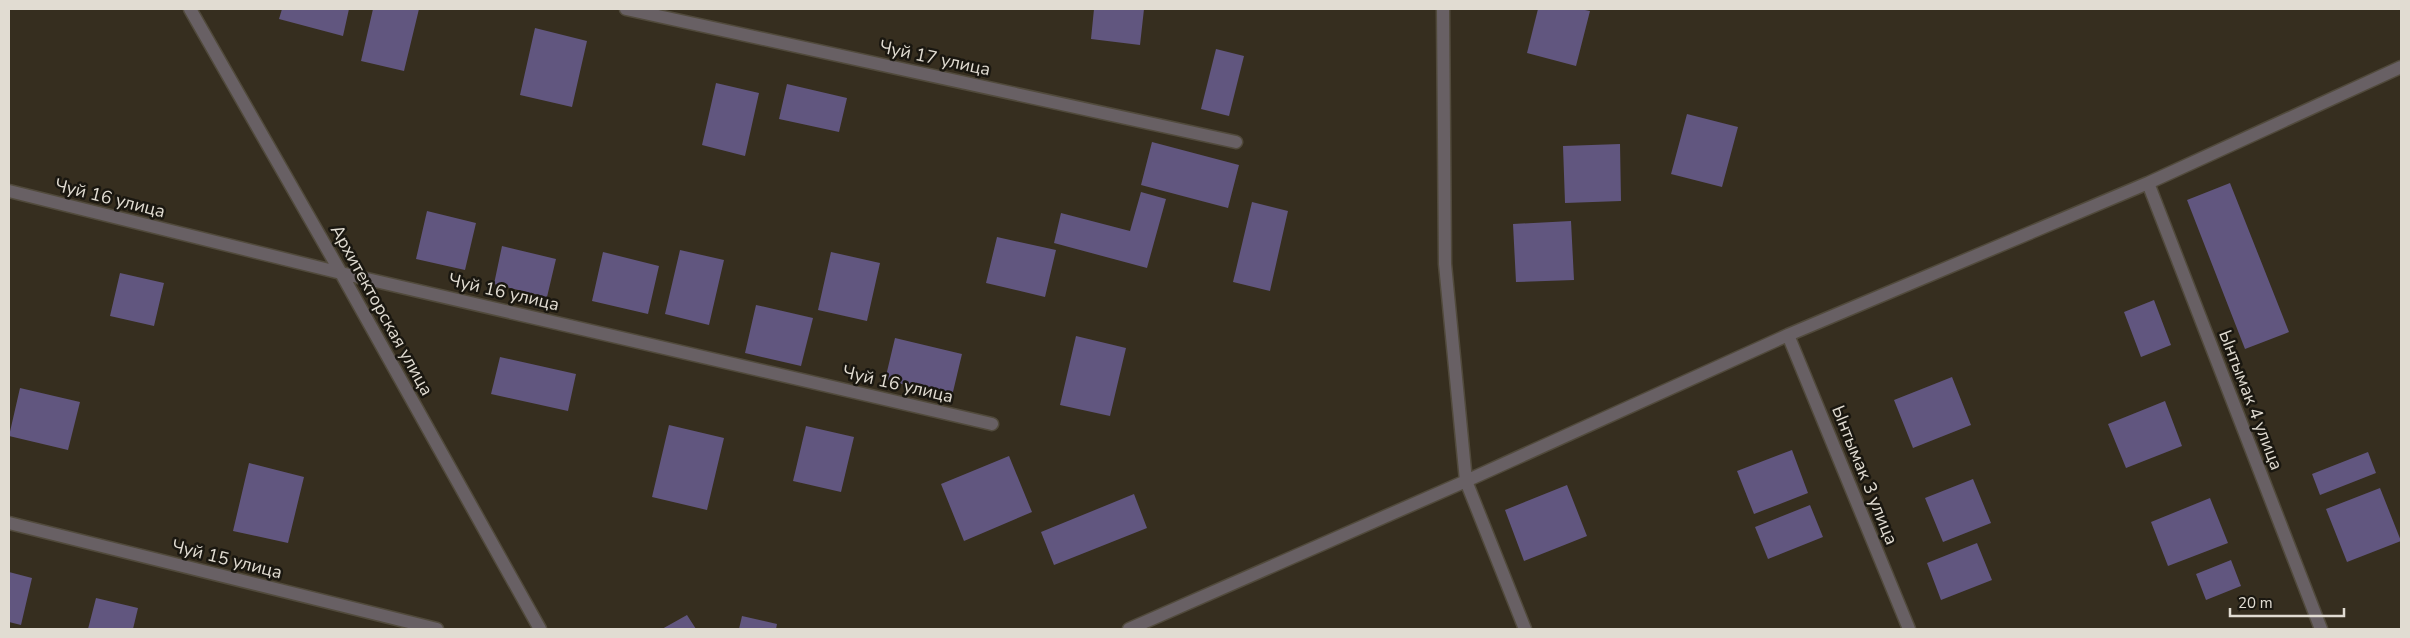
<svg xmlns="http://www.w3.org/2000/svg" width="2410" height="638" font-family="'Nunito Sans',sans-serif">
<rect width="100%" height="100%" fill="#362e1f"/>
<path fill="#61567f" d="M282,9h67l-6,27 -64,-17z
M373,9h46l-15,62 -43,-10z
M1094,9h50l-4,36 -49,-6z
M1538,9h42l10,2 -14,55 -49,-13z
M535,28l52,13 -15,66 -52,-12z
M1216,49l28,7 -15,60 -28,-7z
M716,83l43,10 -14,63 -43,-11z
M787,84l60,14 -8,34 -60,-13z
M1687,114l51,13 -16,60 -51,-13z
M1152,142l87,23 -11,43 -87,-23z
M1620,144l1,57 -56,2 -2,-57z
M2230,183l59,149 -44,17 -58,-149z
M1141,192l25,7 -19,69 -93,-25 7,-30 69,18z
M1252,202l36,9 -18,80 -37,-9z
M427,211l49,12 -11,47 -49,-11z
M1571,221l3,59 -58,2 -3,-58z
M997,237l59,13 -11,47 -59,-14z
M502,246l54,13 -9,38 -53,-13z
M680,250l44,10 -15,65 -44,-11z
M603,252l56,14 -11,48 -56,-13z
M831,252l49,11 -13,58 -49,-11z
M120,273l44,10 -10,43 -44,-10z
M2154,300l17,45 -30,12 -17,-45z
M756,305l57,13 -12,48 -56,-13z
M1076,336l50,12 -16,68 -50,-11z
M895,338l67,16 -10,42 -67,-16z
M500,357l76,17 -8,37 -77,-17z
M1952,377l19,48 -58,23 -19,-48z
M20,388l60,14 -12,48 -59,-14z
M2165,401l17,45 -56,22 -18,-44z
M669,425l55,13 -17,72 -55,-13z
M806,426l48,11 -13,55 -48,-11z
M1792,450l16,43 -54,21 -17,-43z
M2368,452l8,21 -56,22 -8,-21z
M1009,456l23,56 -68,29 -23,-57z
M249,463l55,14 -16,66 -55,-12z
M1973,479l18,44 -48,19 -18,-44z
M1567,485l20,51 -63,25 -19,-51z
M2380,488l21,53 -54,21 -21,-53z
M1134,494l13,34 -93,37 -13,-33z
M2210,498l18,45 -60,23 -17,-44z
M1810,505l13,32 -55,22 -13,-32z
M1977,543l15,37 -51,20 -14,-37z
M2231,560l10,26 -35,14 -10,-26z
M9,572l23,6 -11,47 -12,-3z
M96,598l42,10 -5,21h-45z
M687,615l9,14h-34z
M742,616l35,8 -1,5h-37z"/>
<g fill="none" stroke-linecap="round" stroke-linejoin="round">
<g stroke="#514a3c" stroke-width="15">
<path id="minor" d="M190,9l151,264 199,356
M626,9l610,133
M1443,9l2,255 21,217 59,148
M2148,183l173,446
M9,191l332,82 651,151
M1788,335l121,294
M9,523l428,106
M1129,629l337,-148 322,-146 360,-152 253,-116"/>
</g>
<use href="#minor" stroke="#686064" stroke-width="12"/>
</g>
<g text-anchor="middle" dominant-baseline="central" stroke-width="5" stroke-linejoin="round" paint-order="stroke">
<g font-size="18" fill="#e1dcd2" stroke="#1a1710">
<text transform="translate(935 58) rotate(12)">Чуй 17 улица</text>
<text transform="translate(110 198) rotate(14)">Чуй 16 улица</text>
<text transform="translate(504 292) rotate(13)">Чуй 16 улица</text>
<text transform="translate(382 310) rotate(61)">Архитекторская улица</text>
<text transform="translate(898 384) rotate(13)">Чуй 16 улица</text>
<text transform="translate(2251 400) rotate(69)">Ынтымак 4 улица</text>
<text transform="translate(1865 475) rotate(68)">Ынтымак 3 улица</text>
<text transform="translate(227 559) rotate(14)">Чуй 15 улица</text>
</g>
</g>
<rect width="2410" height="638" fill="none" stroke="#e1dcd2" stroke-width="20"/>
<path d="M2230 608v8h114v-8" fill="none" stroke="#e1dcd2" stroke-width="2.5"/>
<text x="2238" y="608" font-size="15" fill="#e1dcd2" stroke="#1a1710" stroke-width="4" paint-order="stroke">20 m</text>
</svg>
